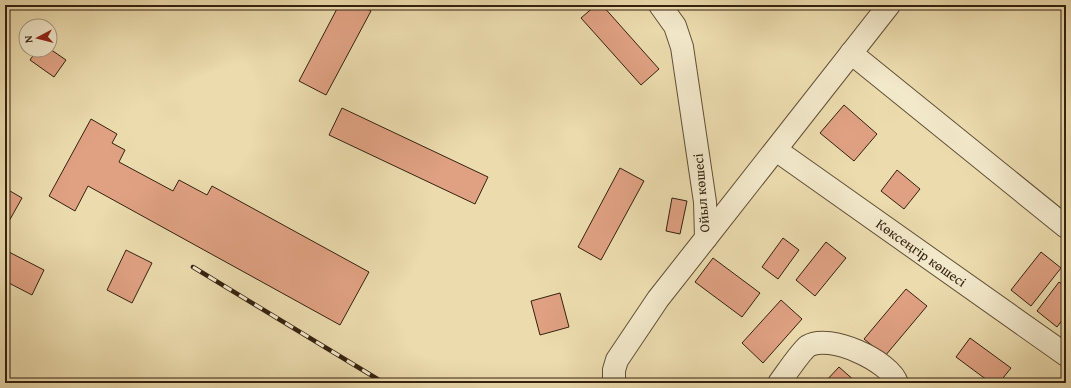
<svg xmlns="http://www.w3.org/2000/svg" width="1071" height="388" font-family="'Gentium Book Plus',serif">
<rect width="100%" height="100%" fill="#ebdbad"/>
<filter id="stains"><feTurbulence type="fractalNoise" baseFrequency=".005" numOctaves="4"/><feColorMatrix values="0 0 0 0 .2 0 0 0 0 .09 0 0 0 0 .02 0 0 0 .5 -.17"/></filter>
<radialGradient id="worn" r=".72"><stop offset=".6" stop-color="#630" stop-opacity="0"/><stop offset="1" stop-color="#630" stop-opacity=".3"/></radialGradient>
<path fill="#dfa182" stroke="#34210f" d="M339,5h21l11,6 -45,84 -27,-14z
M596,5h6l57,64 -18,16 -60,-67z
M50,49l16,11 -12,17 -24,-17 7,-10z
M844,105l33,29 -23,27 -34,-28z
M342,108l146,69 -13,27 -146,-69z
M91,119l26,15 -5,9 13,7 -6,12 54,29 6,-11 28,15 5,-9 157,86 -29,53 -252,-139 -13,25 -26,-15z
M620,168l24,13 -43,79 -23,-13z
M897,170l23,19 -16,20 -23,-18z
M5,188l17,10 -14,25 -3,-2z
M672,198l15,3 -7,33 -14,-3z
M783,238l16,12 -21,29 -16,-12z
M826,242l20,16 -31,38 -19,-16z
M5,250l39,20 -12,25 -27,-14z
M126,250l26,13 -20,40 -25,-13z
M1041,252l20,16 -30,38 -20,-16z
M713,258l47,35 -18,24 -47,-35z
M1059,282l7,5v28l-9,12 -20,-16z
M906,289l21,17 -42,50 -21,-17z
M560,293l9,34 -29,8 -9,-34z
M781,300l21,19 -39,44 -21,-20z
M970,338l41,30 -12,15h-8l-35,-26z
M839,367l17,15 -1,1h-31z"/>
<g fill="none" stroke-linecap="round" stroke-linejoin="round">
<g stroke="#625036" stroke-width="24">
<g id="minor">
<path d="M851,53l215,174"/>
<path id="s1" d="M776,150l290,205"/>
<path d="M706,238l183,-233"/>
<path d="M614,383v-13l3,-10 41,-61 48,-61 -1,-36 -23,-155 -7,-21 -15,-21"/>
<path d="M779,383c6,-8 22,-32 29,-37 21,-13 82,15 89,37"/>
</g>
</g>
<use href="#minor" stroke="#f2e8ca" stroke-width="22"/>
<g stroke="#34210f" stroke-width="4.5">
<path id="rail" d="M193,267l191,116"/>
</g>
<use href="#rail" stroke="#f2e8ca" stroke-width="3" stroke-dasharray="9" stroke-linecap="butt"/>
</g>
<g text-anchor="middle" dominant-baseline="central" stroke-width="3.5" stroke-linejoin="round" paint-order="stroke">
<g font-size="14" fill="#34210f" stroke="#f2e8ca">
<text transform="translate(701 193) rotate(-95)">Ойыл көшесі</text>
<text stroke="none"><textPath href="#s1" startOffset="178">Көксеңгір көшесі</textPath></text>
</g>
</g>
<rect width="1071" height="388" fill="none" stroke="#ebdbad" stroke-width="20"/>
<rect x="6" y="6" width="1059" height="376" fill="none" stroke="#34210f" stroke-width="2"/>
<rect x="10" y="10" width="1051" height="368" fill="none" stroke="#34210f"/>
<g transform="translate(38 38) rotate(263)"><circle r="19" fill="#f2e8ca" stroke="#a6987f"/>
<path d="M0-3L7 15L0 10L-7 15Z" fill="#8f2418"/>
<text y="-6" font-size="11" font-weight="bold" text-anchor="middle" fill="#34210f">N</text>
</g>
<rect width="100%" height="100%" filter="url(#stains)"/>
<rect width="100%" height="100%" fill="url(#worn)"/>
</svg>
